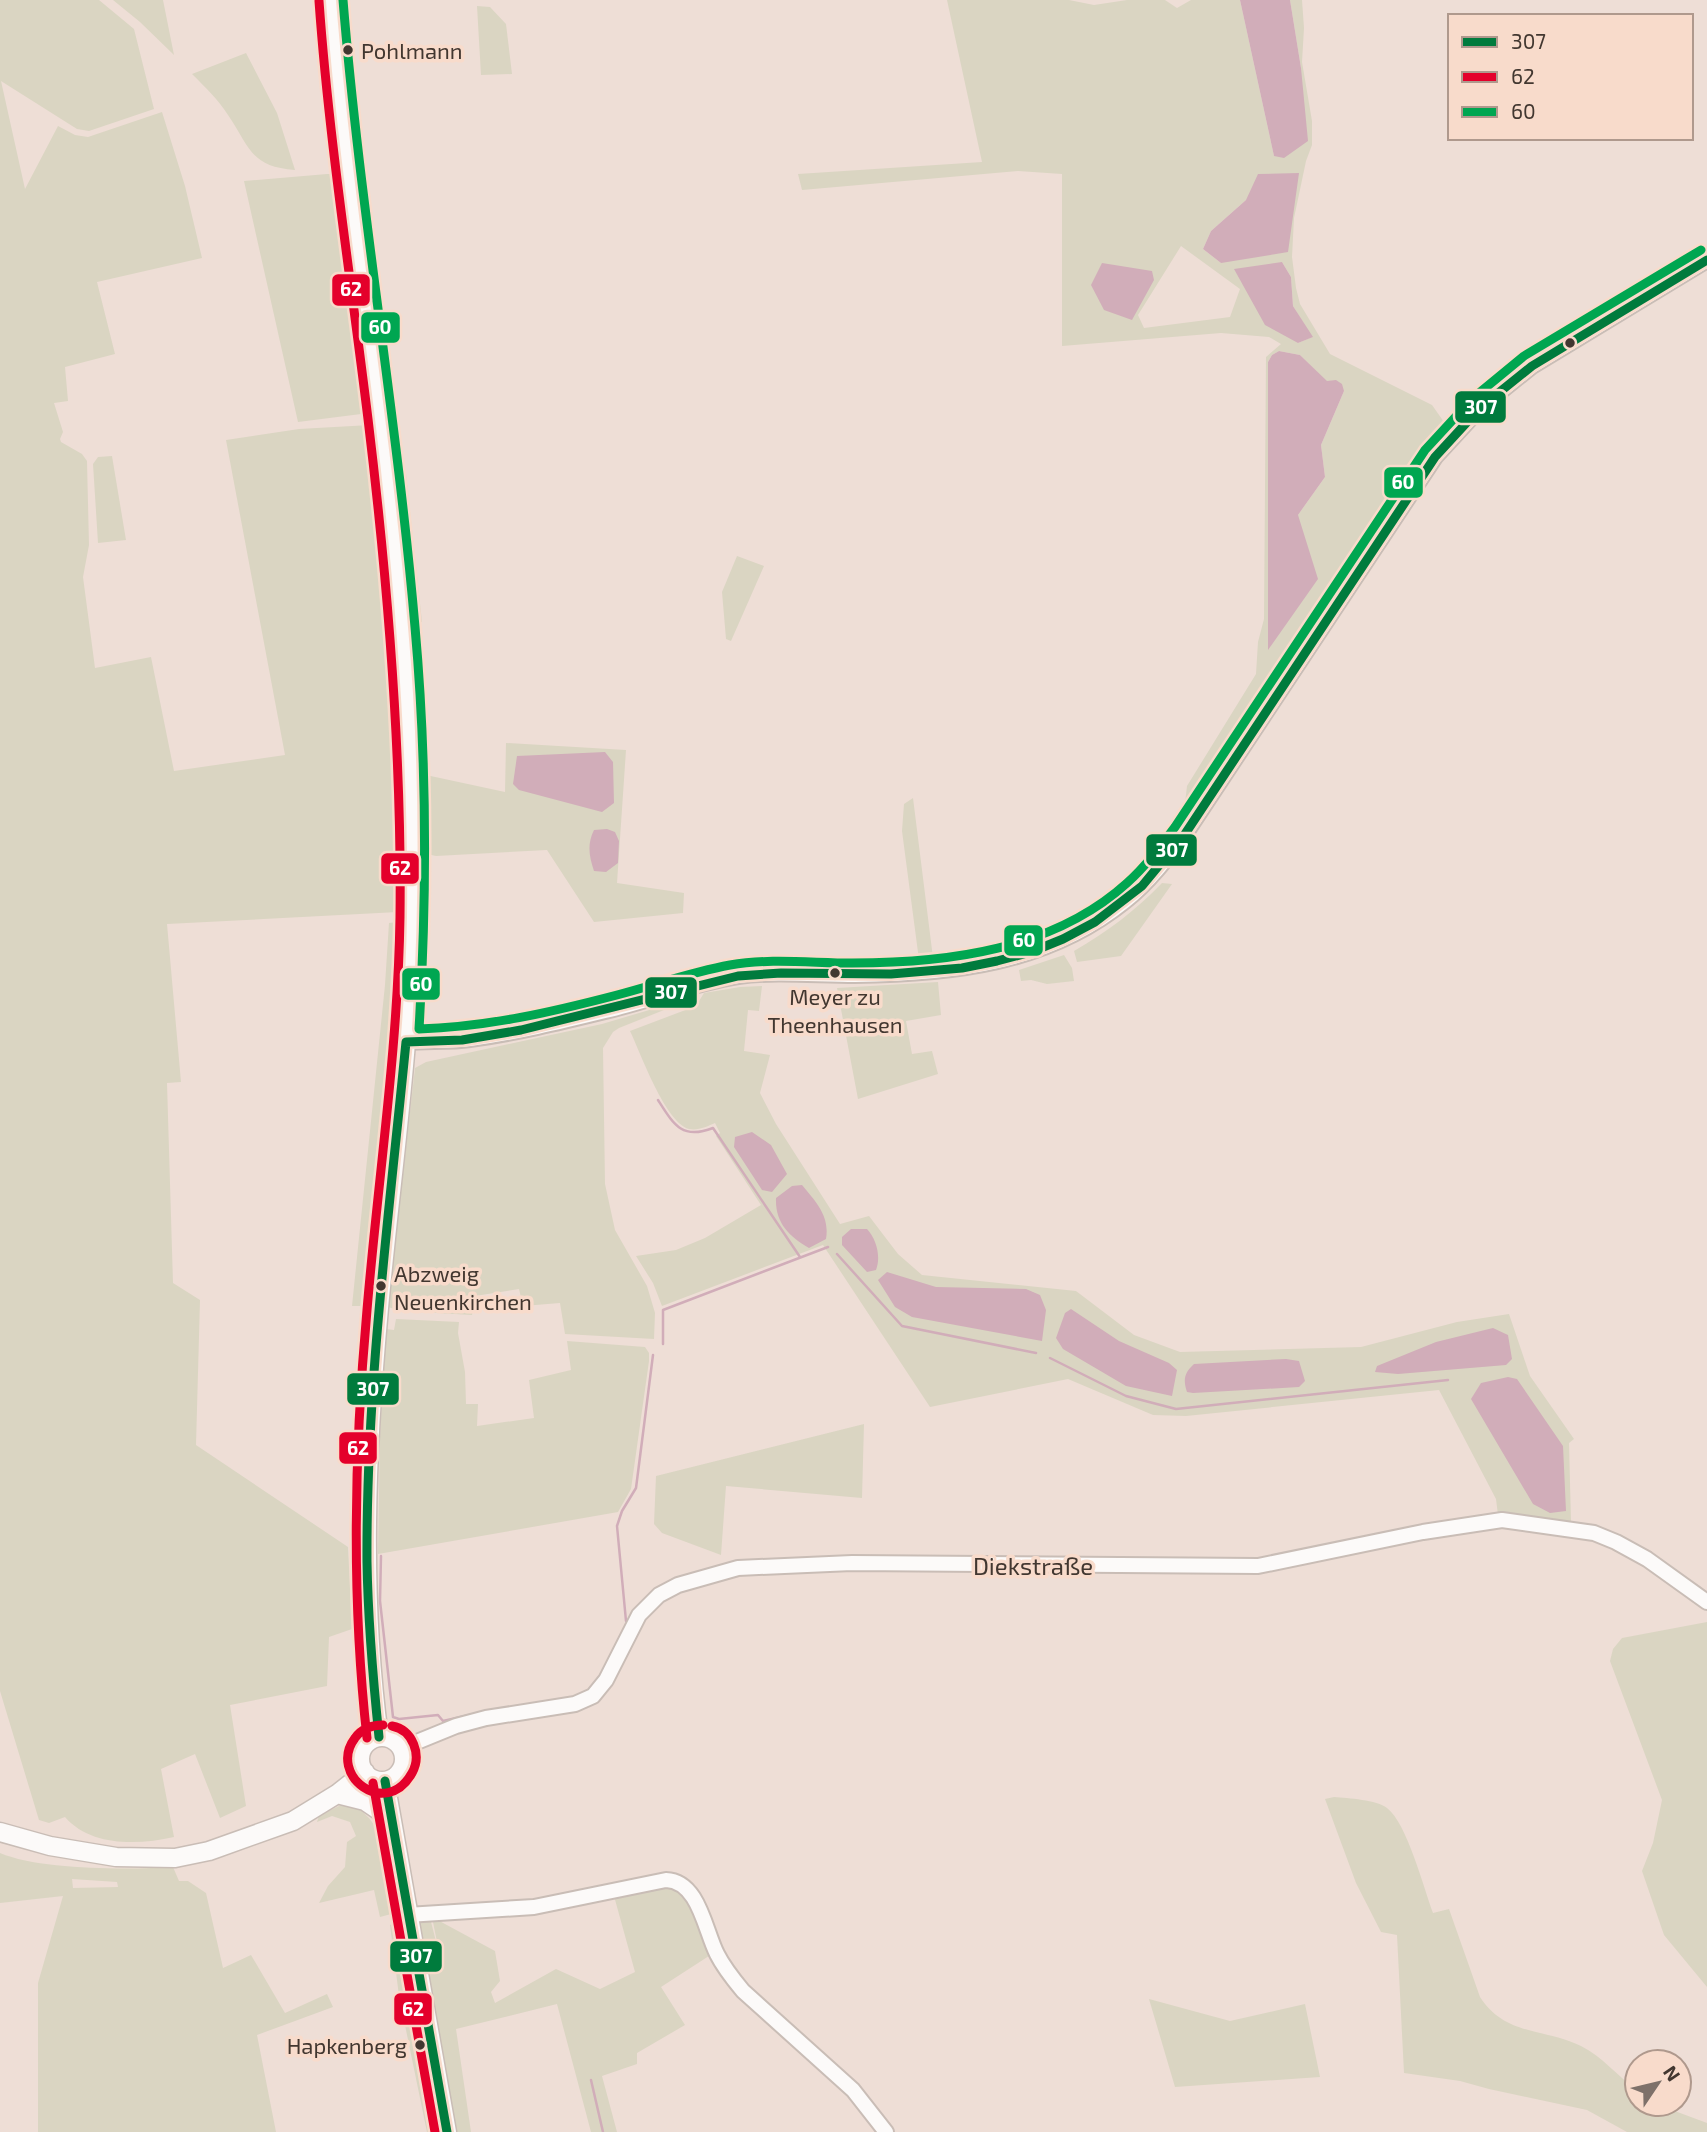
<svg xmlns="http://www.w3.org/2000/svg" width="1707" height="2132" font-family="'Exo 2',sans-serif">
<rect width="100%" height="100%" fill="#eeded6"/>
<path fill="#dad5c2" fill-rule="evenodd" d="M0,0h99l35,29 20,80 -65,22 -12,-2 -76,-48 24,108 33,-63 17,9 13,2 74,-25 23,74 17,72 -105,24 18,72 -50,13 3,34 -14,2 9,29 -3,7 1,3 21,12 5,7 2,84 -6,32 12,91 56,-11 23,114 111,-16 -59,-315 73,-11 71,-4 21,207 8,113h-9l1,10 8,-1 1,17 -2,141 -231,12 14,158 -14,1 6,200 27,17 -4,145 152,102 4,82 -23,8 -2,49 -97,19 16,101 -26,12 -25,-64 -34,15 13,68c-35,8 -83,10 -109,-20l-16,6 -10,-3 -39,-129z
M113,0h50l11,55 -34,-33z
M947,0h122l25,5 33,-5h38l12,8 14,-8h49l34,156 27,-88 -11,-68h12l2,28 -2,34 10,59v24l-6,16 -12,57 -2,39 4,31 4,16 30,50 102,51 12,17 -13,16 -99,155 -148,219 3,-26 69,-112 2,-32 6,-23 2,-262 15,-13 -12,-7 -48,-4 -159,13v-172l-44,-3 -216,19 -4,-16 184,-12zM1246,200l-25,63 -18,-14 8,-18zM1181,246l59,43 -10,28 -86,11 -6,-13zM1282,262l9,15 2,29 19,31 -14,6zM1279,351l21,4 27,27 17,9 -23,54 4,32 -27,38 -30,134v-287l4,-7z
M477,6l13,1 16,17 6,50 -31,1z
M246,53l31,60 18,57c-45,-3 -45,-23 -67,-55 -10,-16 -23,-28 -36,-41z
M327,174h11l31,239 -71,9 -54,-241z
M112,456l14,84 -28,3 -5,-79 5,-7z
M406,474l16,148 -6,1 -5,-3 -14,-145z
M737,556l27,10 -33,75 -5,-2 -4,-47z
M422,631l2,115 -5,-1 -6,-108z
M506,743l120,7 -9,133 67,10 -1,20 -89,9 -47,-72 -111,6 -14,-3 -2,-96h5l1,18 79,17z
M913,798l20,160 -14,2 -17,-129 2,-27z
M1162,883l10,1 -51,72 -44,6 -3,-11c33,-19 61,-40 88,-68z
M398,922l-2,64 -27,320h-17l33,-321 4,-62z
M1064,955l8,13 2,13 -27,3 -16,-4 -10,1 -2,-11z
M938,982l3,33 -35,6 6,33 20,-3 6,23 -80,25 -21,-111z
M762,986l-3,25 -11,-1 -4,41 26,4 -10,38 16,31 64,100 29,-8 29,38 24,21 154,16 58,44 46,17 181,-5 96,-25 52,-8 21,62 44,63 -5,4 2,79 -22,-4 -51,-3 -2,-16 -57,-109 -253,26 -33,-1 -85,-36 -138,28 -107,-162 -161,61 -9,-23 -17,-27 40,-6 29,-12 56,-33 -45,-69 4,-3 -5,-10c-7,3 -17,8 -26,6 -24,-7 -48,-75 -59,-98l66,-25 8,-13 36,-6z
M683,1000l1,2 -65,26 -6,4 -10,16 2,136 10,46 32,56 8,27 -1,26 -89,-5 -5,-31 -37,3 -4,-17 -44,7 -3,19 -71,-4 -13,-4 27,-239 11,-6 176,-38z
M396,1319l63,3 -1,11 7,39 1,32h12l-1,22 57,-8 -5,-38 42,-10 -4,-29 78,6 4,6v8l-18,128 -13,23 -240,42 2,-117 6,-108 8,1z
M864,1424l-2,74 -136,-12 -5,69 -59,-22 -8,-9 2,-48z
M1707,1622v365l-43,-52 -22,-64 11,-28 9,-43 -52,-139 3,-12 9,-11z
M1334,1797c14,1 43,3 53,11 20,15 37,81 46,105l16,-4 31,88c25,39 64,31 101,49 22,11 36,30 56,44v14h19l51,19v9h-80l-40,-22 -98,-21 -29,-8 -56,-8 -7,-138 -16,-3 -25,-49 -31,-84z
M343,1804h17l-1,5c31,22 30,69 36,104l-15,4 -6,-27 -55,13 9,-17 17,-19 2,-25 9,-6 -6,-14 -18,-6 -15,6 2,-6z
M0,1853c40,17 129,17 173,14l6,14h9l18,12 17,75 28,-13 34,58 42,-19 6,13 -76,28 19,97h-238v-149l25,-87 -63,7zM72,1879l45,3 1,5 -45,1z
M671,1884l16,12 25,58 -51,33 24,38 -48,28v11l-35,12 15,56h-26l-34,-128 -101,25 15,103h-16l-37,-211 12,-3 10,39 -8,-40 63,34 5,30 -9,11 4,11 61,-34 44,20 35,-17 -21,-76z
M397,1922l23,109 -3,3 2,8 3,3 16,87h-11l-28,-136 -9,-71z
M1149,1999l81,22 75,-17 15,73 -145,10z"/>
<path fill="#d1adb9" d="M1240,0h50l11,68 7,73 -24,17 -10,-2z
M1299,173l-11,79 -67,11 -18,-14 8,-18 35,-31 12,-26z
M1282,262l9,15 2,29 20,31 -15,6 -33,-18 -31,-56z
M1102,263l50,8 2,9 -22,40 -28,-10 -13,-25z
M1279,351l21,4 27,26 9,-1 6,4 2,7 -23,54 4,32 -27,38 20,64 -50,71v-288l4,-7z
M605,752l8,10 1,41 -12,9 -83,-22 -6,-6 4,-28z
M607,829l8,3 4,9 -1,22 -12,9 -12,-1c-5,-15 -7,-27 0,-41z
M752,1132l19,13 16,29 -15,18 -10,-2 -28,-43 1,-10z
M802,1185c14,17 28,31 24,54l-17,9c-21,-12 -34,-26 -33,-50l16,-12z
M851,1229h16c10,11 14,28 9,41l-9,2 -25,-27v-8z
M887,1272l49,15 90,2 14,6 6,15 -4,31 -130,-24 -17,-10 -17,-27z
M1071,1309l48,32 50,22 8,7 -5,26 -46,-10 -63,-37 -7,-11 9,-25z
M1493,1328l15,7 4,24 -6,6 -108,9 -23,-2 2,-6 59,-24z
M1286,1359l13,2 6,20 -6,6 -106,6 -6,-1c-4,-12 -3,-19 7,-28z
M1508,1377l9,2 46,67 3,65 -16,2 -17,-9 -62,-105 10,-16z"/>
<g fill="none" stroke-linecap="round" stroke-linejoin="round">
<path stroke="#d1adb9" stroke-width="2.5" d="M1456,419l40,-38
M1041,940c17,-7 35,-14 49,-24 40,-28 68,-65 97,-103
M919,964l56,-6
M519,1021l87,-20 85,-24
M658,1100c16,25 24,40 55,28l87,129
M837,1254l65,72 134,27
M663,1344v-34l165,-63
M1050,1358l76,38 50,13 272,-29
M354,1536l11,-215
M354,1548l1,80
M381,1556l-1,45 13,116 6,2 39,-4 5,6 31,-7
M626,1621l-9,-95 5,-15 14,-23 17,-133
M356,1648l6,70
M378,1833l57,299
M591,2080l12,52"/>
<g stroke="#c9bdb6" stroke-width="18">
<path id="minor" d="M406,1042c21,-2 43,0 64,-3 45,-6 90,-17 135,-28 44,-10 87,-28 133,-35 38,-5 78,-1 117,-1 96,-1 192,-11 270,-74 24,-19 42,-43 60,-67l250,-377 46,-50 51,-41 175,-106
M402,1748l54,-22 30,-8 89,-14 18,-8 13,-16 33,-65 20,-20 19,-10 60,-17 114,-5 406,3 165,-34 79,-12 92,13 22,9 31,17 60,43
M407,1915l127,-8 132,-27c33,1 39,51 51,74 7,14 16,25 26,37l110,99 33,42"/>
</g>
<g stroke="#c9bdb6" stroke-width="21">
<path id="major" d="M331,0c9,140 32,278 49,418 20,165 33,330 32,497 -1,132 -21,262 -33,393 -13,142 -19,287 0,429
M360 1759a22 22 0 1 1 44 0a22 22 0 1 1-44 0Z
M385,1781l62,351
M337,1794l28,7 25,17
M0,1832l50,14 66,11 59,1 34,-7 84,-30 44,-27 28,-22"/>
</g>
<use href="#minor" stroke="#fcfaf9" stroke-width="14"/>
<use href="#major" stroke="#fcfaf9" stroke-width="18"/>
<g stroke="#f8dbcb" stroke-width="14">
<path id="bus-1" d="M406,1042l56,-2 59,-10 217,-54 43,-3 110,1 71,-6 35,-7 34,-9 32,-13 32,-17 47,-36 43,-52 250,-377 46,-50 51,-41 175,-106
M379,1737c-6,-58 -11,-116 -12,-175 -1,-174 22,-347 39,-520
M385,1781l62,351"/>
</g>
<g stroke="#f8dbcb" stroke-width="14">
<path id="bus-2" d="M319,1c10,140 32,278 49,418 20,165 34,332 32,498 -2,132 -22,262 -33,393 -13,143 -16,285 0,428
M383,1725c-11,0 -21,3 -28,13 -28,37 31,82 57,35 10,-18 1,-43 -20,-47
M373,1783l62,349"/>
</g>
<g stroke="#f8dbcb" stroke-width="14">
<path id="bus-3" d="M343,0c17,210 54,417 72,627 12,133 12,268 4,402 68,-2 133,-17 198,-34 38,-10 75,-23 113,-30 40,-7 82,-2 122,-2 96,0 201,-13 275,-80 18,-16 33,-36 48,-56l250,-377 48,-52 51,-42 177,-106"/>
</g>
<use href="#bus-1" stroke="#007b3d" stroke-width="9"/>
<use href="#bus-2" stroke="#e4002b" stroke-width="9"/>
<use href="#bus-3" stroke="#00a651" stroke-width="9"/>
</g>
<g fill="#423730" stroke="#f8dbcb" stroke-width="2.5">
<circle cx="348" cy="50" r="6"/>
<circle cx="1570" cy="343" r="6"/>
<circle cx="835" cy="973" r="6"/>
<circle cx="381" cy="1286" r="6"/>
<circle cx="420" cy="2045" r="6"/>
</g>
<g text-anchor="middle" dominant-baseline="central" stroke-width="7" stroke-linejoin="round" paint-order="stroke">
<g font-size="22" fill="#423730" stroke="#f8dbcb" text-anchor="start">
<text x="361" y="50">Pohlmann</text>
<text x="835" y="996" text-anchor="middle">Meyer zu<tspan x="835" dy="28">Theenhausen</tspan></text>
<text x="394" y="1273">Abzweig<tspan x="394" dy="28">Neuenkirchen</tspan></text>
<text x="407" y="2045" text-anchor="end">Hapkenberg</text>
</g>
<g font-size="24" fill="#423730" stroke="#f8dbcb">
<text x="1033" y="1565">Diekstraße</text>
</g>
</g>
<g stroke="#f8dbcb" stroke-width="2.5">
<rect x="331" y="273" width="40" height="34" rx="7" fill="#e4002b"/>
<rect x="360" y="311" width="41" height="33" rx="7" fill="#00a651"/>
<rect x="1454" y="390" width="53" height="34" rx="7" fill="#007b3d"/>
<rect x="1383" y="466" width="41" height="33" rx="7" fill="#00a651"/>
<rect x="1145" y="833" width="53" height="34" rx="7" fill="#007b3d"/>
<rect x="380" y="852" width="40" height="33" rx="7" fill="#e4002b"/>
<rect x="1003" y="924" width="41" height="33" rx="7" fill="#00a651"/>
<rect x="401" y="967" width="40" height="34" rx="7" fill="#00a651"/>
<rect x="644" y="976" width="54" height="33" rx="7" fill="#007b3d"/>
<rect x="346" y="1372" width="54" height="34" rx="7" fill="#007b3d"/>
<rect x="338" y="1431" width="40" height="34" rx="7" fill="#e4002b"/>
<rect x="389" y="1940" width="54" height="33" rx="7" fill="#007b3d"/>
<rect x="393" y="1992" width="40" height="34" rx="7" fill="#e4002b"/>
</g>
<g font-size="19" text-anchor="middle" font-weight="bold" fill="#fff">
<text x="351" y="296">62</text>
<text x="380" y="334">60</text>
<text x="1481" y="414">307</text>
<text x="1403" y="489">60</text>
<text x="1172" y="857">307</text>
<text x="400" y="875">62</text>
<text x="1024" y="947">60</text>
<text x="421" y="991">60</text>
<text x="671" y="999">307</text>
<text x="373" y="1396">307</text>
<text x="358" y="1455">62</text>
<text x="416" y="1963">307</text>
<text x="413" y="2016">62</text>
</g>
<rect x="1448" y="14" width="245" height="126" fill="#f8dbcb" stroke="#af998d" stroke-width="2"/>
<rect x="1462" y="37" width="35" height="10" fill="#007b3d" stroke="#af998d" stroke-width="2"/>
<text x="1511" y="49" font-size="21" fill="#423730">307</text>
<rect x="1462" y="72" width="35" height="10" fill="#e4002b" stroke="#af998d" stroke-width="2"/>
<text x="1511" y="84" font-size="21" fill="#423730">62</text>
<rect x="1462" y="107" width="35" height="10" fill="#00a651" stroke="#af998d" stroke-width="2"/>
<text x="1511" y="119" font-size="21" fill="#423730">60</text>
<g transform="translate(1658 2083) rotate(55)"><circle r="33" fill="#f8dbcb" stroke="#af998d" stroke-width="2"/>
<path d="M0-5L12 26L0 18L-12 26Z" fill="#7e716a"/>
<text y="-10" font-size="19" font-weight="bold" text-anchor="middle" fill="#423730">N</text>
</g>
</svg>
